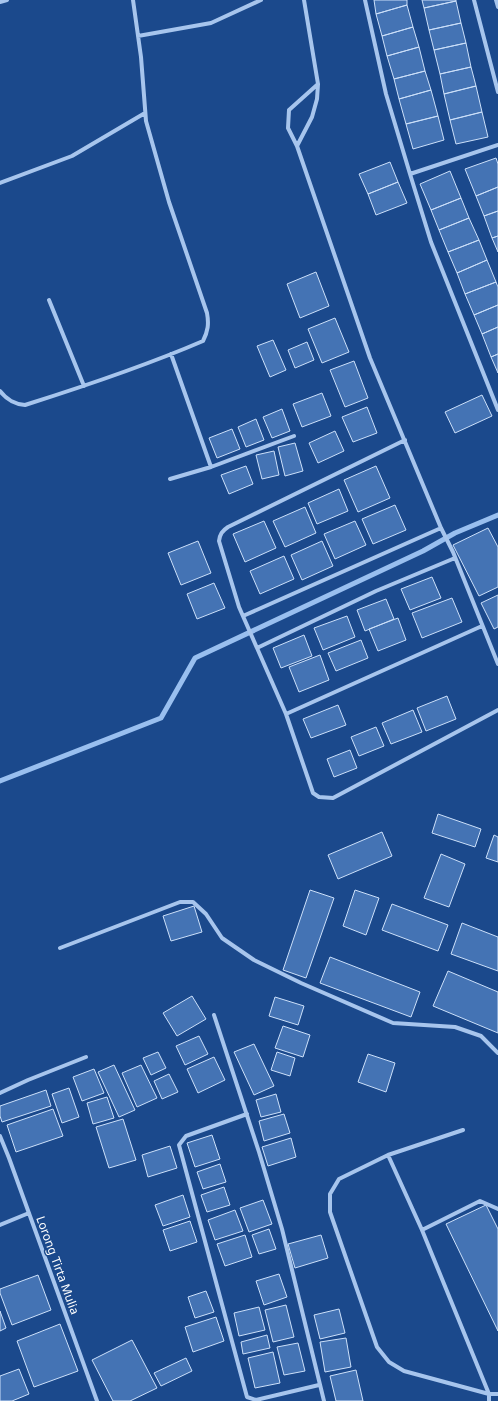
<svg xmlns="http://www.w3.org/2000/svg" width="498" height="1401" font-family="'Noto Sans',sans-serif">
<rect width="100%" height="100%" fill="#1b498c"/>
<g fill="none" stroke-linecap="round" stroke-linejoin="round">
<path stroke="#99bfef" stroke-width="5" d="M0,781l161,-63 34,-60 228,-107 32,-18 43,-18"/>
</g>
<path fill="#4473b4" stroke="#cce0fa" d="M374,0h33v5l-31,9z
M422,0h34v1l-32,7z
M456,1l5,22 -32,7 -5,-22z
M407,5l6,22 -31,9 -6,-22z
M461,23l5,20 -32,7 -5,-20z
M413,27l6,20 -32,9 -5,-20z
M466,43l5,24 -31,7 -6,-24z
M419,47l6,24 -31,8 -7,-23z
M471,67l5,19 -32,8 -4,-20z
M425,71l6,19 -32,9 -5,-20z
M476,86l6,26 -32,8 -6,-26z
M431,90l7,26 -32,8 -7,-25z
M482,112l6,25 -32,7 -6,-24z
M438,116l6,24 -31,9 -7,-25z
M496,158l2,6v23l-22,9 -11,-27z
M390,162l8,20 -30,12 -9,-20z
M450,171l11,27 -30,12 -11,-26z
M398,182l9,21 -31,12 -8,-21z
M498,187v24l-14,5 -8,-20z
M461,198l8,20 -30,12 -8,-20z
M498,211v25l-6,2 -8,-22z
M469,218l10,22 -31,12 -9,-22z
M498,236v16l-6,-14z
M479,240l8,20 -30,13 -9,-21z
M487,260l9,22 -31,12 -8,-21z
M316,272l13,34 -29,12 -13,-34z
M496,282l2,5v18l-24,10 -9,-21z
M498,305v22l-16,7 -8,-19z
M335,318l14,34 -27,11 -14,-34z
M498,327v27l-7,3 -9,-23z
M273,340l13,30 -16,7 -13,-31z
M307,342l7,18 -19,8 -7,-18z
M498,354v19l-7,-16z
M354,361l14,37 -23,9 -15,-37z
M322,393l9,23 -29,11 -9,-23z
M482,395l10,21 -37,17 -10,-21z
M367,407l10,26 -24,9 -11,-25z
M282,409l8,22 -18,7 -9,-21z
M256,419l8,21 -18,7 -8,-20z
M232,429l8,20 -23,9 -8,-20z
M335,431l9,20 -26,12 -9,-20z
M295,443l8,28 -18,5 -7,-29z
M274,451l5,24 -17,4 -6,-24z
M246,466l7,18 -24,10 -8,-19z
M376,466l14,32 -32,14 -14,-32z
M339,489l9,22 -31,13 -9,-21z
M395,505l11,25 -33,14 -11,-25z
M305,507l11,26 -31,14 -12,-26z
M264,521l12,27 -31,14 -12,-28z
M355,521l11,24 -31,14 -11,-25z
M488,528l10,19v40l-19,9 -26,-51z
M198,541l13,32 -30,12 -13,-32z
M322,541l11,25 -31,14 -11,-25z
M284,556l10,23 -34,15 -10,-23z
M432,577l9,21 -31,12 -9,-21z
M214,583l11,25 -28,11 -10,-25z
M498,595v32l-4,2 -13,-26z
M452,598l10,24 -40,16 -10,-25z
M386,599l8,20 -29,12 -8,-21z
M347,616l8,21 -32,13 -9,-22z
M398,618l8,22 -28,11 -9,-22z
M304,635l8,21 -31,12 -8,-20z
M361,640l7,18 -32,13 -8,-18z
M320,655l9,25 -30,12 -10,-25z
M447,696l9,23 -30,12 -9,-23z
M338,705l8,20 -35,13 -8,-19z
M413,710l9,22 -31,12 -9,-21z
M376,727l8,19 -25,10 -8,-19z
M350,750l7,18 -23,9 -7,-18z
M438,814l43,15 -6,18 -43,-14z
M382,832l10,24 -54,23 -10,-24z
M494,835l4,2v25l-12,-4z
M441,854l24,10 -16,43 -25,-9z
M310,890l24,8 -28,80 -23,-8z
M355,890l24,8 -13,37 -23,-9z
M392,904l56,21 -10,26 -56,-21z
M194,906l8,26 -31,9 -8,-25z
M462,923l36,14v34l-47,-17z
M330,957l90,35 -9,25 -91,-34z
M448,971l50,21v41l-65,-27z
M192,996l14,23 -29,17 -14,-23z
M275,997l29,9 -6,19 -29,-9z
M283,1026l27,9 -7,22 -28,-9z
M199,1036l9,18 -23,11 -9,-19z
M254,1044l20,42 -20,9 -20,-43z
M158,1052l8,16 -15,7 -8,-17z
M277,1052l18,6 -5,18 -19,-6z
M368,1054l27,9 -9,29 -28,-10z
M214,1057l11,23 -27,13 -11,-24z
M114,1065l21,45 -16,7 -21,-45z
M141,1065l16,33 -20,9 -15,-34z
M94,1069l10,24 -22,8 -9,-24z
M169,1074l9,18 -16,7 -8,-18z
M69,1088l10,29 -17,6 -10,-29z
M46,1090l5,16 -49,16 -2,-6v-10z
M276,1094l5,18 -20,5 -5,-17z
M107,1097l7,21 -21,6 -6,-21z
M53,1109l10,27 -47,16 -9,-27z
M284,1114l6,19 -26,8 -5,-20z
M123,1119l13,41 -27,8 -13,-41z
M212,1135l8,24 -25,8 -8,-24z
M291,1138l5,19 -28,9 -6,-19z
M170,1146l7,22 -29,9 -6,-22z
M220,1164l6,18 -23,7 -6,-17z
M224,1187l6,18 -23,7 -6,-17z
M183,1195l7,22 -27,9 -8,-21z
M263,1200l9,24 -23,8 -9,-24z
M486,1205l12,24v102l-52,-107z
M235,1210l8,21 -28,9 -7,-20z
M190,1221l7,21 -27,9 -7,-21z
M269,1229l7,20 -17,5 -7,-19z
M245,1235l7,22 -27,9 -8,-22z
M321,1235l7,23 -33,10 -7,-24z
M279,1274l8,23 -23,8 -8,-24z
M38,1275l13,35 -39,15 -12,-32v-4z
M206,1291l8,21 -19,6 -7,-21z
M286,1305l8,32 -21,5 -8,-32z
M259,1307l6,23 -26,6 -5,-23z
M339,1309l6,24 -25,6 -6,-24z
M0,1311l6,17 -6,3z
M216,1317l8,24 -31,11 -8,-25z
M60,1324l18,47 -44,16 -17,-46z
M267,1335l3,13 -27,6 -2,-12z
M346,1338l5,29 -26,5 -5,-30z
M132,1340l25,48 -27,13h-17l-21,-41z
M298,1343l7,28 -21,4 -7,-28z
M273,1352l7,31 -25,5 -7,-30z
M186,1358l6,13 -31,15 -7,-13z
M19,1369l10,25 -17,7h-12v-25z
M356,1370l7,31h-27l-6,-25z"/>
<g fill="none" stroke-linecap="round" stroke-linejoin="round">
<path stroke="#a7c5ed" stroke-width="4" d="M304,0l14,84 -1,15 -5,18 -15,29 73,212 71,170 12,24 45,112
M365,0l21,94 24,80 88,-29
M474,0l24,92
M496,0l2,7
M0,2l7,-2
M138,36l73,-13 50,-23
M297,146l-9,-18 1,-18 29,-26
M410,174l21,68 67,168
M0,183l72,-27 73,-43
M49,300l35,86
M171,354l40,113
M0,391c7,9 14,13 25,14 60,-19 120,-39 178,-64 5,-10 6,-17 4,-28l-38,-111 -23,-81 -5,-64 -8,-57
M405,440l-177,87c-6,4 -8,7 -9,14l20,66 47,107 27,79 6,4 14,1 165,-88
M170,479l41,-12 83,-31
M243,616l198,-88
M257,648l119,-57 79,-33
M286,714l196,-88
M60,948l120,-46h13l13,12 16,24 32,22 47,23 92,40 62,4 26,9 17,17
M214,1015l45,137 23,77 42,172
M0,1093l28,-13 58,-23
M247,1114l-61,22 -7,9 68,252 9,3 63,-15
M0,1136l9,22 88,243
M388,1155l34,75 67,164 -85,-23 -15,-9 -12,-15 -47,-135v-18l9,-15 49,-24 75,-25
M0,1225l29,-12
M422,1230l58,-29 18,8
M489,1401v-7h9"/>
</g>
<g text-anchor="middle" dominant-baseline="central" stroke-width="3" stroke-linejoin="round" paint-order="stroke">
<g font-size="12" fill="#fff" stroke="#1b498c">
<text transform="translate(58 1265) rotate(70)">Lorong Tirta Mulia</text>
</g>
</g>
</svg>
